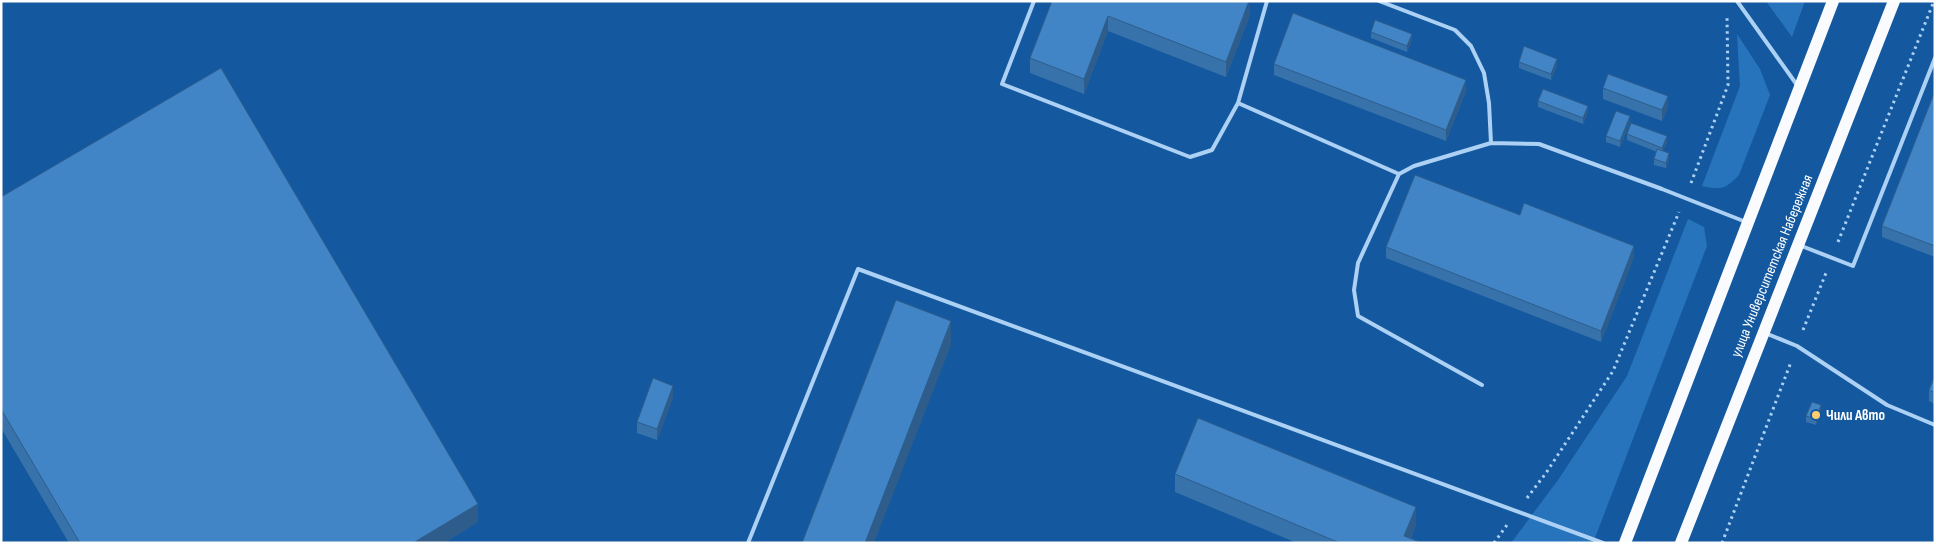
<svg xmlns="http://www.w3.org/2000/svg" width="1936" height="544" font-family="'Sofia Sans Condensed',sans-serif">
<rect width="100%" height="100%" fill="#14599f"/>
<path fill="#2774bd" d="M1766,1h39l-13,36z
M1737,34l23,35 10,26 -31,80c-15,15 -17,15 -37,11l38,-100z
M1688,219l16,8 3,19 -114,297h-82l47,-63 69,-104z"/>
<g fill="none" stroke-linecap="round" stroke-linejoin="round">
<path stroke="#acd1f4" stroke-width="3" stroke-dasharray="2.5 4" stroke-linecap="butt" d="M1691,183l37,-98 -1,-69
M1838,242l96,-241
M1803,330l23,-57
M1527,498l19,-25 67,-102 66,-159
M1494,543l13,-18
M1722,543l69,-181"/>
<path stroke="#acd1f4" stroke-width="4" d="M1034,1l-32,83 188,73 22,-7 26,-47
M1267,1l-29,102 161,71 -41,89 -4,27 4,26 124,69
M1379,1l76,29 16,16 13,27 5,30 2,40
M1737,1l60,84
M1399,174l15,-8 77,-23 48,1 123,45 84,33
M1799,245l54,21 82,-208
M1765,333l32,13 90,59 48,20
M748,543l110,-274 745,274"/>
<path stroke="#f9fbff" stroke-width="12" d="M1625,543l208,-542
M1681,543l213,-542"/>
</g>
<path fill="#3872ab" d="M1052,1l198,14 -24,62 -118,-46 -24,63 -54,-21v-15z
M1371,32l41,8 -5,12 -36,-14z
M1519,62l38,3 -6,15 -32,-12z
M1274,64l192,27 -20,50 -172,-66z
M1603,88l65,19 -6,14 -59,-22z
M1935,91v166l-53,-20v-11z
M1538,101l50,11 -5,12 -45,-17z
M1630,122l-10,25 -14,-5v-6z
M1627,134l40,8 -4,9 6,8 -3,9 -12,-3v-6l3,-7 -30,-12z
M1,197l477,325 -34,21h-375l-68,-115z
M1520,215l114,42 -33,85 -215,-84v-11z
M1935,376v28l-6,-3v-11z
M673,397l-16,43 -20,-7v-11z
M1821,411l-5,14 -10,-3v-6z
M1175,474l241,51 -5,13 11,5h-125l-122,-51z"/>
<path fill="#2e5d8b" d="M1250,1v14l-24,62v-15z
M1108,16v15l-24,63v-15z
M1412,34v6l-5,12v-6z
M1557,59v6l-6,15v-6z
M1466,80v11l-20,50v-11z
M1668,96v11l-6,14v-11z
M1588,106v6l-5,12v-6z
M1630,116v6l-10,25v-6z
M1667,136v6l-5,12v-6z
M1669,153v6l-3,9v-5z
M1634,246v11l-33,85v-11z
M951,321v24l-77,198h-9z
M673,386v11l-16,43v-11z
M1821,405v6l-5,14v-6z
M478,504v18l-34,21h-31z
M1416,507v18l-7,18 -5,-7z"/>
<path fill="#4185c7" stroke="#2e5d8b" d="M1052,1h197l-23,61 -118,-46 -24,63 -54,-21z
M1293,13l173,67 -20,50 -172,-66z
M1375,20l37,14 -5,12 -36,-14z
M1524,46l33,13 -6,15 -32,-12z
M221,68l257,436 -65,39h-333l-79,-134v-212z
M1608,74l60,22 -6,14 -59,-22z
M1543,89l45,17 -5,12 -45,-17z
M1935,91v155l-53,-20z
M1616,111l14,5 -10,25 -14,-5z
M1631,123l36,13 -5,12 -35,-14z
M1657,149l12,4 -3,10 -12,-4z
M1415,175l105,40 4,-12 110,43 -33,85 -215,-84z
M896,300l55,21 -86,222h-63z
M1935,376v17l-6,-3z
M653,378l20,8 -16,43 -20,-7z
M1812,402l9,3 -5,14 -10,-3z
M1198,418l218,89 -12,29 18,7h-82l-165,-69z"/>
<circle fill="#ffcc6f" stroke="#14599f" stroke-width="2" cx="1816" cy="415" r="5"/>
<g text-anchor="middle" dominant-baseline="central" stroke-width="4" stroke-linejoin="round" paint-order="stroke">
<g font-size="15" fill="#fff" stroke="#14599f">
<text transform="translate(1772 266) rotate(-68)">улица Университетская Набережная</text>
</g>
<g font-size="15" font-weight="bold" fill="#fff" stroke="#14599f" text-anchor="start">
<text x="1826" y="415">Чили Авто</text>
</g>
</g>
<rect width="1936" height="544" fill="none" stroke="#ffffff" stroke-width="5"/>
</svg>
